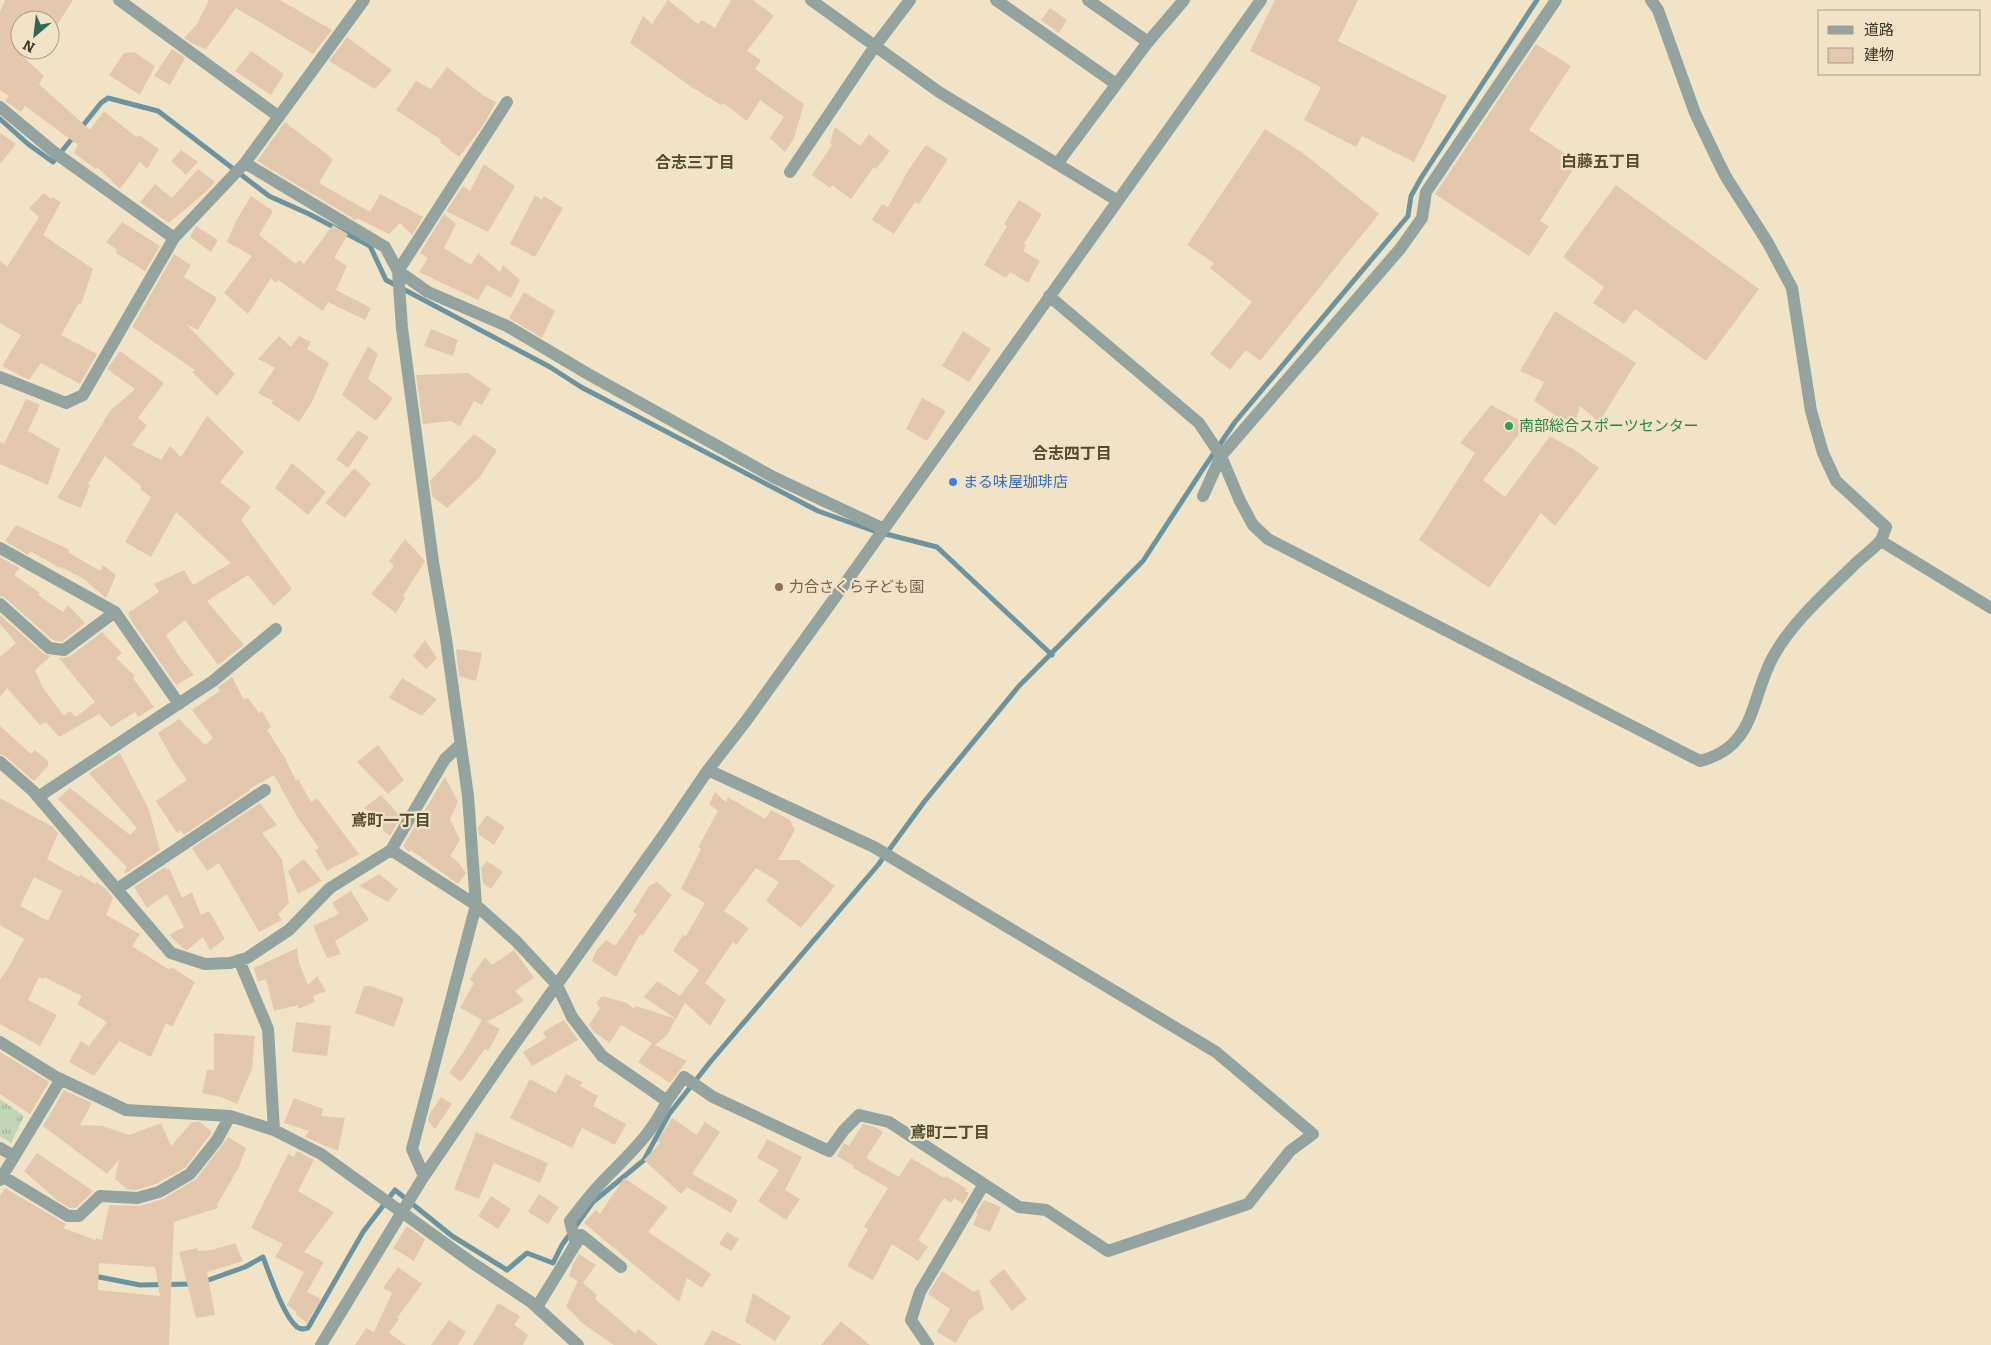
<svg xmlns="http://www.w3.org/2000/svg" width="1991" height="1345" font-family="Bitter,'Noto Sans JP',serif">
<defs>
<pattern id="grass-tufts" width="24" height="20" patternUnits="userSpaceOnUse" patternTransform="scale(1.25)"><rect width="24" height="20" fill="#c2d4b7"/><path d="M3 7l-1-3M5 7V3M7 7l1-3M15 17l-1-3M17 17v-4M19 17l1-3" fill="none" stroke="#9fad95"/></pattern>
</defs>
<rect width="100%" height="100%" fill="#f1e4c6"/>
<path fill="url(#grass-tufts)" d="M0,1099l24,17 -13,27 -11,-7z"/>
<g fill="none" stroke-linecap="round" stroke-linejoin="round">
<path stroke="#6c94a0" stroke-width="5" d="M0,119l28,25 25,18 22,-27
M81,128l20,-25 7,-5 50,13 111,85 40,18 61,32 16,34 164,87 31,20 237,124 56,20
M882,533l55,14 115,108
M94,1276l46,9 52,-1
M203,1282l42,-15 18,-10c7,18 20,58 34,70 4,3 7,2 11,1l55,-96 32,-42 57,46 55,34 20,-17 26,10 9,-18 31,-43 51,-42 25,-46 42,-53 167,-196 46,-63 95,-116 124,-125 58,-89 34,-50 173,-206 3,-20 10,-18 116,-178"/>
</g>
<path fill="#e4c8ae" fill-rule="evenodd" d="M5,0h68l-23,36v-16h-30v19l-5,10 29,27 -5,8 51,46 14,-19 32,26 3,-2 20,14 -12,20 -7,-7 -20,27 -23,-22 -1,2 -22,-16 4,-8 -53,-39 -4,6 -16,-11 4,-5 -9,-6v-78z
M209,0h71l52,30 -19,24 -77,-46 -30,41 -13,-5 -9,-6 13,-14z
M668,0l30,24 4,-4 13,8 16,-28h22l21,16 -27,35 14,9 -6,9 49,35 -10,34 -9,14 -15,-14 14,-21 -24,-17 -13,21 -24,-18 -2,2 -28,-17 -63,-45 13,-27 9,8z
M1275,0h83l-20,41 109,55 -33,66 -52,-26 -6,11 -52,-27 17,-33 -71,-36z
M1050,8l17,12 -8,13 -18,-13z
M347,37l45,33 -17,19 -46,-28z
M1536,44l35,22 -42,64 49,32 -38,59 9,5 -20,30 -94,-62z
M172,49l13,9 -15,27 -16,-9z
M251,51l33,23 -13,21 -36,-24z
M134,52l21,14 -15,29 -31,-20 15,-22z
M447,67l37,29 12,6 -14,25 -23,30 -19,-15 1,-2 -45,-30 20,-29 15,8z
M285,122l48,37 -14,24 51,29 10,-18 43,23 -11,18 -12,-12 -11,11 -32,-16 -1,2 -99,-59z
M835,127l25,19 9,-12 21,17 -14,18 -2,-2 -23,32 -19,-14 -2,3 -18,-13 20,-30 -2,-2z
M1265,129l38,24 76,61 -119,147 -14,-11 -16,20 -20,-16 42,-52 -42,-34 4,-5 -27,-18z
M0,133l16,11 -16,20z
M926,145l22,14 -29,45 -4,-2 -21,32 -22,-14 10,-16 6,3 21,-38z
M181,150l17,12 -12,13 -15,-14z
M484,164l31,22 -27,46 -42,-21 17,-25 7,5z
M198,169l17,13 -6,7 -40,34 -29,-21 15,-18 17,14z
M1616,185l143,104 -53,72 -71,-52 -11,15 -31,-21 11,-16 -41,-30z
M44,193l7,6 1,-2 9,5 -18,33 50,34 -12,35 -2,-1 -18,32 36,19 -17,30 -39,-21 -12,17 -27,-14 19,-31 -21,-12v-63l7,7 32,-50 -10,-9z
M535,195l7,5 2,-4 19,12 -28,49 -25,-13z
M251,196l22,15 -14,24 37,29 3,-4 5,4 29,-39 15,9 -14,24 13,8 -11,24 35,18 -6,12 -37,-18 -5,9 -45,-31 -2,3 -5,-5 -23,36 -24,-21 28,-37 -25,-14 9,-21z
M1019,200l23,14 -18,30 2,1 -3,6 17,10 -12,22 -18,-11 -4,6 -22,-13 23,-39 -3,-2z
M444,214l12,10 -12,24 27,17 7,-12 22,19 3,-7 17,15 -9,18 -24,-13 -9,15 -59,-28 9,-14 -8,-5z
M122,222l38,24 -15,25 -29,-18 1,-3 -11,-8z
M196,226l22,14 -7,12 -21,-15z
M174,254l17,11 -7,12 33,21 -19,32 -12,-6 49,50 -18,22 -25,-24 3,-2 -63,-43z
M524,292l31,19 -13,27 -33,-20z
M1555,311l81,52 -37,59 -19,-16 -6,22 -40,-27 10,-19 -24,-11z
M431,329l27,11 -5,16 -29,-10z
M963,331l28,18 -22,33 -27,-16z
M279,336l12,11 8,-11 12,6 -4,7 22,14 -17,39 -13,20 -28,-19 2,-2 -15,-8 17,-25 -17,-9z
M368,346l10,8 -10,25 25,19 -17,23 -34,-26z
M120,351l44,32 -26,35 9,7 -15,20 29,15 9,-14 11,11 26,-41 37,36 -24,30 31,25 -10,13 51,69 -18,17 -26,-31 -41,26 37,44 -26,20 -33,-45 -19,15 13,21 15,19 -18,10 -44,-63 -4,-9 31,-21 -5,-8 30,-14 9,15 38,-22 -55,-51 -25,45 -26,-15 26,-45 -11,-8 1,-3 -36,-30 -17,28 2,1 -9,23 -24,-10 53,-87 25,-22 -28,-20z
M468,373l23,16 -9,16 -8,-4 -14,25 -9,-5 -28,3 -7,-49z
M922,398l24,13 -19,30 -21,-12z
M26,399l14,6 -12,26 32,18 -12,36 -48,-21v-22l4,2z
M1491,405l36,19 -44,56 22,17 45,-61 25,14 24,18 -44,58 -14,-13 -52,75 -70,-48 56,-87 -15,-10z
M358,430l11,7 -21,31 -12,-9z
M474,434l23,16 -17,27 -33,31 -15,-12 -2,-15z
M292,463l34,29 -18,23 -33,-27z
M354,468l17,16 -26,34 -20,-15z
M16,525l54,25 -2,2 32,19 3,-6 13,10 -10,23 -22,-19 -23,-12 -1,1 -30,-17 -2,4 -23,-14z
M405,539l20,22 -22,35 2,2 -9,15 -25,-19 23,-28 -5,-5z
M0,557l20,11 -6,7 26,18 -2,2 25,17 5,-7 17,18 -23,19 -9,-2 -48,-42 -5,-2z
M0,615l44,39 7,2 -16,14 8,18 21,28 6,-5 6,6 19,-15 -36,-44 10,-1 33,-25 20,21 -6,5 19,18 -2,2 21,29 -16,10 -3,-5 -24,15 -12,-13 -40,23 -13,-15 -6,3 -33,-37 -7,9v-40l16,-14 -16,-19z
M425,640l12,18 -11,11 -13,-13z
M456,649l26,4 -6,28 -17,-5z
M232,677l12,23 4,-2 11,15 3,-2 9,16 -4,3 18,28 11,23 2,-2 13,23 6,-4 42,56 -32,17 -12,-21 4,-2 -23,-33 -22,-40 -25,14 1,1 -66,45 -3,-5 -4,3 -21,-32 31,-21 -14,-20 -15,-27 21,-14 26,26 8,-7 -21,-28 28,-19 -2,-4z
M402,678l35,21 -15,17 -33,-18z
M0,726l31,28 4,-4 13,11v5l-14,15 -29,-25 -5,-2z
M378,745l26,35 -16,14 -31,-32z
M120,753l29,57 11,40 -35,24 -1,-3 3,-4 -69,-68 12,-11 60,47 7,-7 -48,-55z
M445,777l13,25 -8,17 10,21 -10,16 7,5 9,12 -8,11 -47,-34 -2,2 -6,-6z
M715,792l11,10 2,-5 37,22 6,-9 19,10 5,10 -17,30h20l37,26 -34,42 -35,-27 13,-19 -23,-14 -32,43 25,17 -13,17 -3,-3 -28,41 21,17 -16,26 -25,-23 -9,16 -32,-22 13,-16 23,15 19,-26 -26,-19 10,-16 3,1 19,-33 -24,-14 20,-40 -3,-2 20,-36 -9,-7z
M381,795l20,22 -11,19 -7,-5 -1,-9 -18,-14z
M0,798l53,29 5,6 -11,26 32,18 2,-2 14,9 1,-2 10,7 7,9 -7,17 34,19 -8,12 36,23 5,-1 22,14 -23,45 -6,-4 -15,34 -32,-16 -25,35 -25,-14 12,-21 8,5 18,-24 -30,-18 5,-8 -38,-19 -1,2 -4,-2 -11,23 29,15 -17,31 -40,-22v-44l6,-10h1l17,-31 -24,-14zM34,877l28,14 -14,30 -28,-15z
M260,803l17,22 -15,8 20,26 7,44 -11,11 4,6 -23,12 -40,-69 -12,8 -15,-23z
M487,815l18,12 -11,18 -15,-10 -1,-8z
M304,859l18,22 -24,13 -10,-23z
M487,861l16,11 -12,17 -8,-6 -2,-15z
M165,867l1,3 3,-2 13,30 10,-6 9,23 8,-4 16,28 -15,11 -7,-13 -16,13 -3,-1 -15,-14 15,-8 -17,-33 -20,14 -13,-21z
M379,874l19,15 -10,13 -29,-16z
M657,882l15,13 -30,41 -2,-2 -24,43 -24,-16 4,-10 10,-11 9,6 22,-32 -4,-2 16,-26z
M351,891l18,29 -34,21 6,13 -14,4 -14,-32 26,-12 -7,-11z
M297,948l2,15 9,22 9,-9 9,15 -13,5 2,6 -17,7v-4l-24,6 -8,-32 -8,3 -4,-14z
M514,950l20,28 -19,13 9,10 -37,21 13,7 -12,22 -3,-2 -24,33 -12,-9 17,-25 16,-28 -22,-12 14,-25 -4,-4 15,-22 7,8z
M364,986h6l34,12 -10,29 -39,-14z
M602,996l25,7 7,6 2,-3 40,13 -9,16 -12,10 32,16 -17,22 -32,-21 14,-19 -31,-18 -11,18 -16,-11 -5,-7 11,-17 -4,-5z
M564,1020l14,20 -46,26 -9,-14 23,-14 -3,-6z
M296,1022l35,4 -4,30 -35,-4z
M214,1033l41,3 -3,33 -15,35 -16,-7 -19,-4 5,-23h7z
M0,1052l49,30 -19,32 -30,-20z
M566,1074l16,8 -2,4 18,10 -5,10 33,18 -11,21 -33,-17 -10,20 -62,-30 20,-39 26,14z
M64,1090l28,13 -12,22 23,1 26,9 32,-12 10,23 21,-24h8l12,10 -27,36 -29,16 -20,6 -11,-1 1,-1 -11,-9 4,-19 -12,14 -64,-48z
M441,1097l11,7 -17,25 -7,-8 1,-6z
M294,1098l29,11 -2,7 24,2 -7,33 -33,-14 4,-6 -25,-8z
M672,1118l25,17 8,-13 15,10 -28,42 46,26 -7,13 -44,-26 -6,7 -37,-34 16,-17 -3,-2z
M863,1124l12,3 8,5 -17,26 33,19 12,-19 33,20 2,-2 21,13 -2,2 4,2 -6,11 -9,-6 -3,5 -7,-5 -26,42 10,7 -10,14 -26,-17 -19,36 -26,-14 21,-37 -4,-2 24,-39 -35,-20 1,-2 -17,-10 7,-13 5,3z
M476,1132l72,31 -8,20 -46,-20 -15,36 -25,-10z
M228,1137l18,11 -7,19 -22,38 1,3 -44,14 -5,123h-169v-149l5,-8 61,36 -3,4 33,12v-2l6,2 7,-35 30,1 24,-7 33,-20zM99,1263l56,4 5,29 -62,-6z
M767,1139l35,18 -17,33 15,9 -14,21 -28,-19 21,-31 -22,-12z
M297,1151l17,9 -16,31 36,21 -30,40 20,10 -17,30 14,7 -14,24 -11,-9 1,-2 -10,-7 17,-33 -29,-15 8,-13 -32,-16 37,-74 6,3z
M37,1153l56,38 -17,17h-6l-12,-7 -34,-30z
M624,1178l44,29 -20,25 63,42 -9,14 -15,-10 -8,24 -95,-79 12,-13 4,4z
M539,1194l20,13 -11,17 -20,-12z
M491,1196l20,13 -13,20 -20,-13z
M984,1200l17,7 -11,25 -17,-7 5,-11 -2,-1z
M407,1226l18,13 -11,22 -21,-13z
M727,1232l12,7 -8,12 -12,-7z
M235,1243l8,18 -36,11 8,43 -19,3 -17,-66 18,-4 1,3 14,-1z
M579,1254l17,11 -13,18 14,12 -2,4 41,35 2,-5 20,16h-44l-32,-22 -16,-17 12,-25 -9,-5 4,-12z
M398,1267l24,17 -25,34 2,1 -10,14 17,12h-51l11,-17 8,4 18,-39 -9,-5z
M1004,1269l23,30 -15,12 -23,-30z
M942,1271l32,21 5,-3 5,20 -15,11 -13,23 -19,-11 13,-23 -22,-15z
M753,1293l38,24 -16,24 -30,-19z
M498,1303l22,13 -6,9 14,10 -5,10h-50z
M449,1320l17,12 -8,13h-27z
M841,1321l29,24h-49z
M712,1330l30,15h-38z"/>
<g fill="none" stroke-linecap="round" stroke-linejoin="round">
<path stroke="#93a39f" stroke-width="12" d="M119,0l159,116
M811,0l128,92 179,109
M996,0l120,84
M1088,0l60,42
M0,107l54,45 120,86 71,-75 119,-163
M245,163l140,84 13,24 4,57 31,234 13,77 22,157 8,109 -64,244 12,27
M1057,164l91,-122 36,-42
M790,172l85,-126 35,-46
M398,271l30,21 79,34 81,48 185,103 111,52
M398,271l109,-169
M1049,296l150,127 22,33 19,45 13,24 15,14 432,222c57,-14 50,-64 74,-106 20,-35 53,-63 81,-91 7,-7 20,-16 25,-23 3,-3 4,-10 6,-14l-50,-46 -13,-28 -12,-42 -19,-123 -24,-45 -42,-66 -9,-18 -22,-46 -37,-103 -7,-10
M0,377l66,26 17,-8 91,-157
M1203,496l18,-40 179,-207 22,-31 4,-26 130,-192
M1881,541l110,67
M0,548l115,64 64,92
M0,604l49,44 15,2 51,-38
M0,762l33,29 138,162 34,11 25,-1 17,-5 42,-28 41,-42 61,-38 54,-91 15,-14
M38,797l175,-116 63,-52
M391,850l85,55 40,36 41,44 15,32 30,39 65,45 17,-24 29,20 116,54 15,-21 15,-15 30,7 130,85 27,3 62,41 140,-47 42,-53 23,-17 -97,-82 -342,-205 -166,-77
M117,889l148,-99
M239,960l29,69 6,101
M0,1042l56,35 70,33 104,6 44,14 47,24 150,108 60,40 47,43
M0,1148l14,8
M2,1176l66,40h11l21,-20 37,2 22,-6 31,-18 27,-34 13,-24
M0,1180l61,-101
M576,1244l-6,-23c11,-14 22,-29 35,-42 23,-24 48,-46 62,-78
M537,1307l44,-72 40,32
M321,1345l103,-169 82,-120 159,-223 43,-63 38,-49 103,-143 412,-578
M928,1345l-17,-25 9,-28 64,-108"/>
</g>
<circle fill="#2e9e5b" stroke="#f1e4c6" stroke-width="2" cx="1509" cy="426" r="5"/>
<circle fill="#3f7fe0" stroke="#f1e4c6" stroke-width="2" cx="953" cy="482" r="5"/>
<circle fill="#8d6e63" stroke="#f1e4c6" stroke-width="2" cx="779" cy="587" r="5"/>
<g text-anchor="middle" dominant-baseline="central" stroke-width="4.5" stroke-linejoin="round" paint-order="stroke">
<g font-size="15" fill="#27864d" stroke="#f1e4c6" text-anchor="start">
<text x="1519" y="426">南部総合スポーツセンター</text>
</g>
<g font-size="15" fill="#366cbe" stroke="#f1e4c6" text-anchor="start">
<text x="963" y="482">まる味屋珈琲店</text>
</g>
<g font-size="15" fill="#785e54" stroke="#f1e4c6" text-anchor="start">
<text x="789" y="587">力合さくら子ども園</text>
</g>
<g font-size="16" font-weight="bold" fill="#564b32" stroke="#f1e4c6">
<text x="1601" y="161">白藤五丁目</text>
<text x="695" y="162">合志三丁目</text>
<text x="1072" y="453">合志四丁目</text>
<text x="391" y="820">鳶町一丁目</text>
<text x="950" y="1132">鳶町二丁目</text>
</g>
</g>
<rect x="1818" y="10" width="162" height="65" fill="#f1e4c6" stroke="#a99e88"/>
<rect x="1828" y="26" width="25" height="8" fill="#93a39f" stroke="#a99e88"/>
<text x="1864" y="35" font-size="15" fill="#3c362b">道路</text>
<rect x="1828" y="48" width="25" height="15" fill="#e4c8ae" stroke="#a99e88"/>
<text x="1864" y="60" font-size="15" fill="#3c362b">建物</text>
<g transform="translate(35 35) rotate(208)"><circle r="24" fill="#f1e4c6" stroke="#a99e88"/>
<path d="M0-4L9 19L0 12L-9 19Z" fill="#2f6953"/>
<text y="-8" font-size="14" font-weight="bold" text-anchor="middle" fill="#3c362b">N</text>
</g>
</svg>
